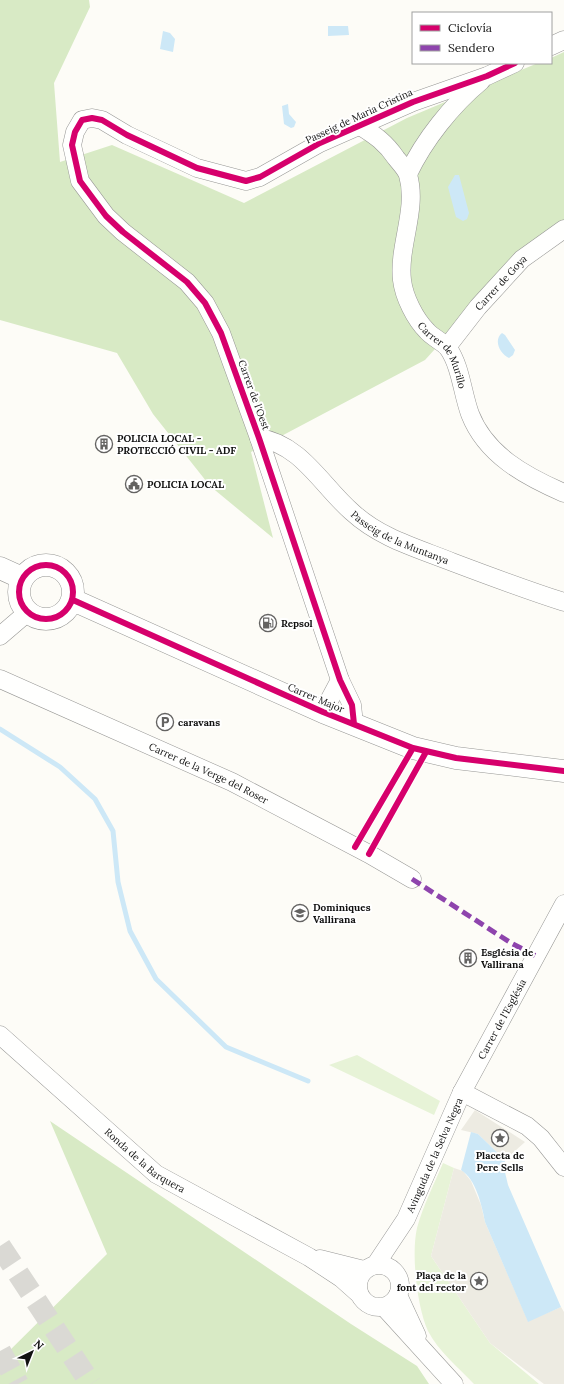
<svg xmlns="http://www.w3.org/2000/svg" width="564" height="1384" font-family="Lora,serif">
<rect width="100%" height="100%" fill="#fdfcf7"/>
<path fill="#e7f3d7" d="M357,1055l83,46 -6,14 -105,-50z
M443,1163l11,5 -23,88 59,87 49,41h-65c-15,-16 -36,-33 -46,-53 -11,-24 -17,-77 -11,-103 6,-22 17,-44 26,-65z"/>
<path fill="#d8eac5" d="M0,0h89l1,7 -36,76 6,79 52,-17 132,58 163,-85 131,-55h13v-5l13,-6v172l-40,27 -99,109 -174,92 22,86 -63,-52 -57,-72 -36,-61 -117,-33z
M50,1121l301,203 66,42 12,18h-429v-24l107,-106z"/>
<path fill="#edebe2" d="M475,1110l50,32 -20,18 -27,-26 -17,-4z
M454,1168l9,3 8,10 10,24 4,17 43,99 33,-14 3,5v72h-20l-54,-41 -59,-87z"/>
<path fill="#cde8f7" d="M328,26h20l1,9 -21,1z
M163,31l7,2 5,6 -2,13 -13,-3z
M288,104l1,10 7,8 -2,5 -3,1 -7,-4 -2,-18z
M455,175h4l10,38 -2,6 -4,2 -7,-4 -8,-30z
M502,333l3,2 10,15 -2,5 -4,3c-9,-4 -16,-18 -7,-25z
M471,1132l7,2 27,26 -1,8 4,17 53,122 -33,15 -43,-100c-3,-16 -9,-43 -24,-52z"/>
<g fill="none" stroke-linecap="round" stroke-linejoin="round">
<path stroke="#cde8f7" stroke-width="5" d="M0,729l60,38 35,32 18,32 5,51 12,49 26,48 70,68 82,34"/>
<path stroke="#dad9d4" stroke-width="22" stroke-dasharray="22 11" stroke-linecap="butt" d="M0,1246l91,138
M0,1351l18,33"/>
<g stroke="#979795" stroke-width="19">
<g id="minor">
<path d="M551,46l13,-6"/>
<path id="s1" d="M360,126c15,9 26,17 36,32 4,5 10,11 12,17 10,34 -10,71 -6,105 2,17 13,39 25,51 5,6 16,11 21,17 13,19 14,44 22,66 16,41 55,62 94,79"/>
<path d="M408,174c16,-34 44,-69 73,-93"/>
<path id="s2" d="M447,347l31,-40 44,-48 42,-30"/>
<path id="s3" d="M259,438c42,6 63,48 93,74 28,26 65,36 100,50 37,14 74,28 112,40"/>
<path d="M0,636l28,-24"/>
<path id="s4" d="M0,679l232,103 137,72 43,25"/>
<path d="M323,712l17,-32"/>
<path d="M354,724l-2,-19 -12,-25 -81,-242 -38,-105 -16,-30 -18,-21 -64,-50 -17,-16 -26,-35 -8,-36 3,-13 7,-12 10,-2 10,2 25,15 70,33 49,13 14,-4 60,-34 93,-41 74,-26 28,-13"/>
<path id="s5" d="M0,1035l156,139 153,83 32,21 18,16"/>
<path d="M462,1092l65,34 14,12 23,29"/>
<path d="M320,1259l44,11"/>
<path id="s6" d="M376,1264l30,-45 56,-127 102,-188"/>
<circle cx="379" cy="1286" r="21"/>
<path d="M398,1295l19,41"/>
<path d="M384,1307l70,77"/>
</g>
</g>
<g stroke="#979795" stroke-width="23">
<path id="tertiary" d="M19 592a27 27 0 1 1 54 0a27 27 0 1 1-54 0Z
M0,568l22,10
M73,600l250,112 90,36 43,10 108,13"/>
</g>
<use href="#minor" stroke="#fffffe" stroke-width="18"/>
<use href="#tertiary" stroke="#fffffe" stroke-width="22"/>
<path stroke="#8e44ad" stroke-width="5" stroke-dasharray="10 5" stroke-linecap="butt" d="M412,879l99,64 25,13"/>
<g stroke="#fff" stroke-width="8">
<path id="cycleway" d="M19 592a27 27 0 1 1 54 0a27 27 0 1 1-54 0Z
M73,600l250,112 90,36 43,10 108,13
M354,724l-2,-19 -12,-25 -81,-242 -38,-105 -16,-30 -18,-21 -64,-50 -17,-16 -26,-35 -8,-36 3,-13 7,-12 10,-2 10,2 25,15 70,33 49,13 14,-4 60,-34 93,-41 74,-26 28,-13
M355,847l58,-99
M369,854l57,-102"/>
</g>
<use href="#cycleway" stroke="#d6006c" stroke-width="6"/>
</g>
<defs>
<g id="building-ring" transform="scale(0.9)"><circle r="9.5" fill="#fff" stroke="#646362" stroke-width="1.5"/><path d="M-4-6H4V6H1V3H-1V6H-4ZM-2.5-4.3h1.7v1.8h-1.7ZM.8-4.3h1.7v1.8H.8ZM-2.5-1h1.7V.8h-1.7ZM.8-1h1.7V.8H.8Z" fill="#646362"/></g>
<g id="civic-ring" transform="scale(0.9)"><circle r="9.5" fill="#fff" stroke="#646362" stroke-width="1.5"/><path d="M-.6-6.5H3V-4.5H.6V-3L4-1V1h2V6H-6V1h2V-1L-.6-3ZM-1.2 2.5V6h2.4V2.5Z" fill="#646362"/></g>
<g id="fuel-ring" transform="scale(0.9)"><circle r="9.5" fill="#fff" stroke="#646362" stroke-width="1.5"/><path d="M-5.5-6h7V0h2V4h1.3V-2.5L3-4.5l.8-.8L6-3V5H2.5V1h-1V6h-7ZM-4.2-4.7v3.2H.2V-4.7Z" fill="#646362"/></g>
<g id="parking-ring" transform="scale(0.9)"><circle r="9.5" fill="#fff" stroke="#646362" stroke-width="1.5"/><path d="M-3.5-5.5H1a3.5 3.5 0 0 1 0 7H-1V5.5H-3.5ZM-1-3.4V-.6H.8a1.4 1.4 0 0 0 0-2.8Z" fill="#646362"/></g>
<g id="school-ring" transform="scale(0.9)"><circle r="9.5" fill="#fff" stroke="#646362" stroke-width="1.5"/><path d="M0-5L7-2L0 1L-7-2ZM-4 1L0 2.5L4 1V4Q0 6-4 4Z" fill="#646362"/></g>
<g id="sight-ring" transform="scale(0.9)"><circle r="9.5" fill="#fff" stroke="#646362" stroke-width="1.5"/><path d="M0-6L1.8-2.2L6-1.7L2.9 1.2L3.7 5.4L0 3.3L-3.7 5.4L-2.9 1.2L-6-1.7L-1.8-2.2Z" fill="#646362"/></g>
</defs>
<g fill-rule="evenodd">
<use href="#building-ring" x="104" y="444"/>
<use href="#civic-ring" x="134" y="484"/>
<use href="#fuel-ring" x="268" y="623"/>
<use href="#parking-ring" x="165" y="722"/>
<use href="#school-ring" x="300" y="913"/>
<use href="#building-ring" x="468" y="958"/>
<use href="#sight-ring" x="500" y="1138"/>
<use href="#sight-ring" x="479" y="1281"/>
</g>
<g text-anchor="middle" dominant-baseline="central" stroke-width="4" stroke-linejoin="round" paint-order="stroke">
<g font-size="10" fill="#111" stroke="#fff">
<text transform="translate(359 116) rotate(-25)">Passeig de Maria Cristina</text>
<text stroke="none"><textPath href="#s2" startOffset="84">Carrer de Goya</textPath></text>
<text stroke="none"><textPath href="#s1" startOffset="263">Carrer de Murillo</textPath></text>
<text transform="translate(254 395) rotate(70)">Carrer de l'Oest</text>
<text stroke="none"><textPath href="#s3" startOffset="176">Passeig de la Muntanya</textPath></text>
<text transform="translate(316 698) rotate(23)">Carrer Major</text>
<text stroke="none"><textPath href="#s4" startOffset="229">Carrer de la Verge del Roser</textPath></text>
<text stroke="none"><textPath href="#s6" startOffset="276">Carrer de l'Església</textPath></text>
<text stroke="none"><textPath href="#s6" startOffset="124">Avinguda de la Selva Negra</textPath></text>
<text stroke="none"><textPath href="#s5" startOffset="192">Ronda de la Barquera</textPath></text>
</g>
<g font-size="10" font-weight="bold" fill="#111" stroke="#fff" text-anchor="start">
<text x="117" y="438">POLICIA LOCAL -<tspan x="117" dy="12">PROTECCIÓ CIVIL - ADF</tspan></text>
<text x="147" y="484">POLICIA LOCAL</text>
<text x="281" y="623">Repsol</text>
<text x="178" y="722">caravans</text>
<text x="313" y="907">Dominiques<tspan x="313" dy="12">Vallirana</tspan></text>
<text x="481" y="952">Església de<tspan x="481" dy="12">Vallirana</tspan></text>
<text x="500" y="1155" text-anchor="middle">Placeta de<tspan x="500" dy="12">Pere Sells</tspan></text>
<text x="466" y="1275" text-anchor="end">Plaça de la<tspan x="466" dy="12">font del rector</tspan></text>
</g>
</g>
<rect x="412" y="12" width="140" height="52" fill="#ffffff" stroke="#a0a0a0"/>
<rect x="420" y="25" width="20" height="6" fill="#d6006c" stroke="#a0a0a0"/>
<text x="448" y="32" font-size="12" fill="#111111">Ciclovía</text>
<rect x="420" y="45" width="20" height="6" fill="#8e44ad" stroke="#a0a0a0"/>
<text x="448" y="52" font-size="12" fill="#111111">Sendero</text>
<g transform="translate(32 1352) rotate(43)" stroke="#ffffff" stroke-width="3" paint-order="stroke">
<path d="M0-3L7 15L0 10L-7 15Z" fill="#111111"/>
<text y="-6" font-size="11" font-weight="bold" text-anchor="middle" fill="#111111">N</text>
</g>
</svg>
